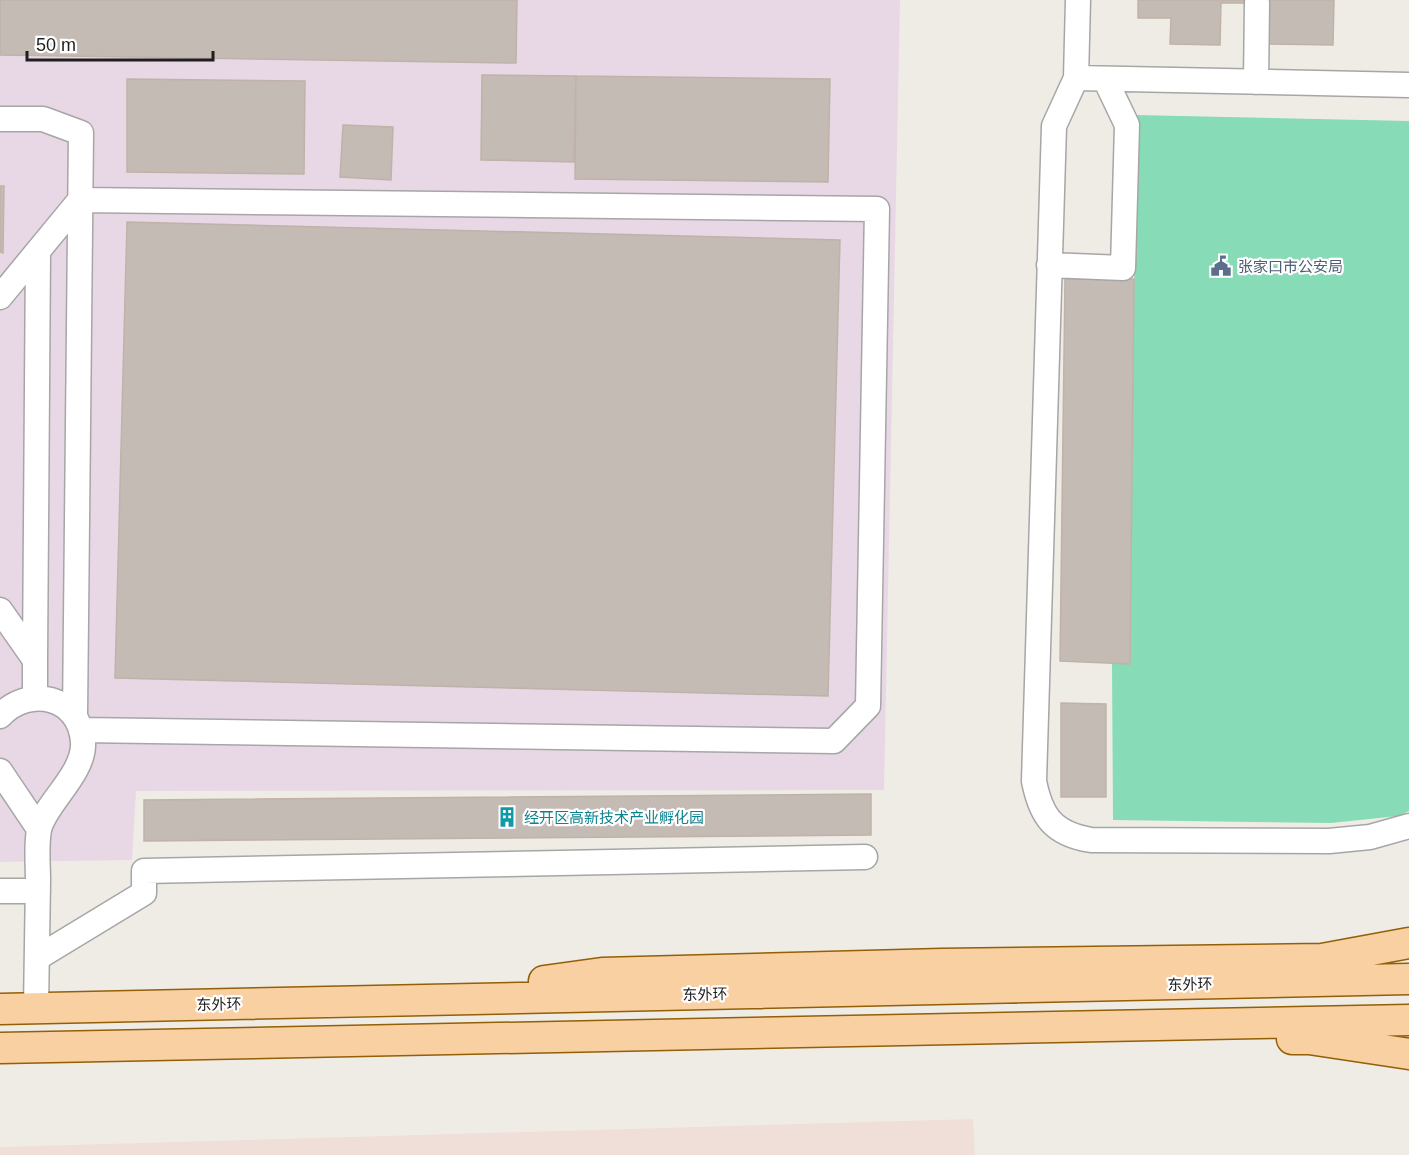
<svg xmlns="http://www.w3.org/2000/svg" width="1409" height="1155" font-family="Helvetica,'Noto Sans SC',sans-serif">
<rect width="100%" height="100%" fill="#efece6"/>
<path fill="#e8d8e6" d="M0,0h900l-16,790 -748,1 -4,69 -132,2z"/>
<path fill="#f0dfd9" d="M973,1119l2,36h-975v-8z"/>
<path fill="#87dbb7" d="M1136,115l273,6v690l-11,5 -67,7 -218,-3 -1,-156h18z"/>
<path fill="#c4bbb5" stroke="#c0b2a8" stroke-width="1.5" d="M0,0h517l-1,63 -516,-8z
M1138,0h131v3h-48l-1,42 -50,-1 1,-26h-33z
M1269,0h65l-1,45 -64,-1z
M482,75l94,1 -2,86 -93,-2z
M576,76l254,3 -2,103 -253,-3z
M127,79l178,2 -1,93 -177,-2z
M343,125l50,2 -2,53 -51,-3z
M0,186h4l-1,67 -3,-1z
M127,222l713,18 -12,456 -713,-18z
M1065,279h69l-4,385 -70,-3z
M1061,703l45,1v93h-45z
M871,794v41l-727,6v-41z"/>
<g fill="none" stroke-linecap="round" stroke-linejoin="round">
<g stroke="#a6a6a6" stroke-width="27">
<path id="minor" d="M1078,0l-2,78 333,7
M1076,78l-22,48 -20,655c7,36 20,53 57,59l238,1 41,-4 39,-11
M1256,82l1,-79
M0,119h43l38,14 -6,583
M1049,265l74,3 4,-143 -22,-46
M0,297l80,-97 797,9 -9,497 -34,35 -753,-11
M0,610l35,50v37
M35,660l3,-408
M0,716c29,-31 80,-20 83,26 2,32 -39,62 -44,88 -3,16 -1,35 -1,51 -1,42 -1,85 -2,127
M0,771l39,58
M0,891h38
M37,958l107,-65v-22l721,-14"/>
</g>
<g stroke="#935f07" stroke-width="33">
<path id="major" d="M544,981l58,-8 340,-9 380,-5 87,-16
M0,1009l1409,-30
M1292,1039h17l100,15
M0,1048l1409,-28"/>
</g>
<use href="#minor" stroke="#fff" stroke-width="24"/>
<use href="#major" stroke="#f8d0a2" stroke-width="30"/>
</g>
<defs>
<g id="civic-bare" transform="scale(1.62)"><path d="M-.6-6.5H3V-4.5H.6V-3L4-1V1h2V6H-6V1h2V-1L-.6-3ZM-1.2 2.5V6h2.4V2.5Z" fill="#5c6f8a" stroke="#fff" stroke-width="2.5" paint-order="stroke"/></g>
<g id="building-bare" transform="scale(1.62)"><path d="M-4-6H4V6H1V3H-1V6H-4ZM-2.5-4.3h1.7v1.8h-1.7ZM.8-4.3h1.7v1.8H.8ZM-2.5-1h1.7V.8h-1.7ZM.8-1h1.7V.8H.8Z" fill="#0f9aa8" stroke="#fff" stroke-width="2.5" paint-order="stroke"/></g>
</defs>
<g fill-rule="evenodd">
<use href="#civic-bare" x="1221" y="266"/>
<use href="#building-bare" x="507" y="817"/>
</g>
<g text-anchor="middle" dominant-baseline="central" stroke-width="4.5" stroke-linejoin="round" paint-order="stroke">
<g font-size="15" fill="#4e5e75" stroke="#fff" text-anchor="start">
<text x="1238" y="266">张家口市公安局</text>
</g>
<g font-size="15" fill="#0d838f" stroke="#fff" text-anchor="start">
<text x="524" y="817">经开区高新技术产业孵化园</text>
</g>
<g font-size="15" fill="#1f1f1f" stroke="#fff">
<text transform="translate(1190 984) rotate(-1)">东外环</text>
<text transform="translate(705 994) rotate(-1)">东外环</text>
<text transform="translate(219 1004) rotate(-1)">东外环</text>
</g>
</g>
<path d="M27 51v9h186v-9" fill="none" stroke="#1f1f1f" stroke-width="3"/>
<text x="36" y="51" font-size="18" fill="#1f1f1f" stroke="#ffffff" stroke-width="4.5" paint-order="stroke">50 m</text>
</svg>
